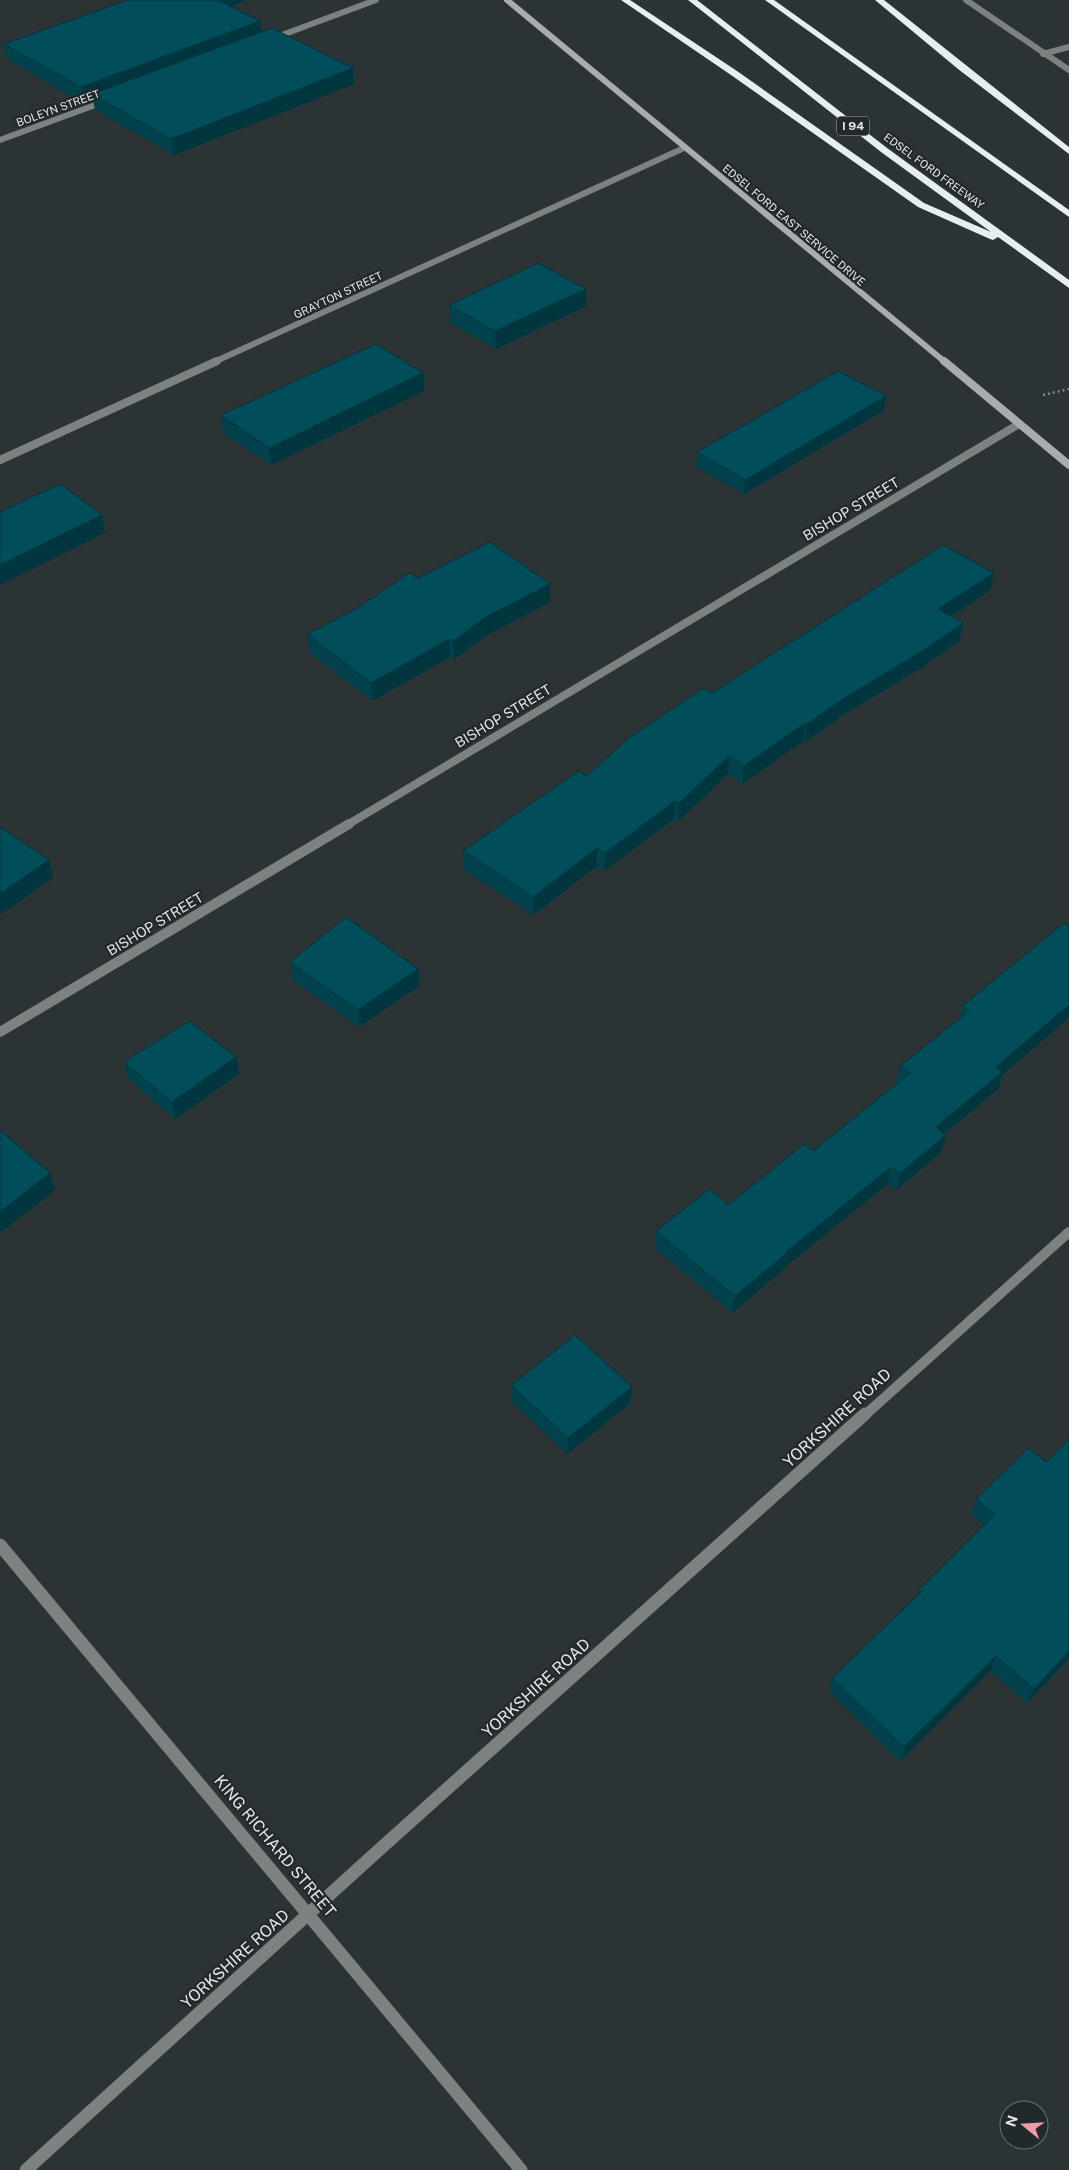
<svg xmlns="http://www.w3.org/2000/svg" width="1069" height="2170" font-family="'Public Sans',sans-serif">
  <rect width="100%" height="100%" fill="#2b3335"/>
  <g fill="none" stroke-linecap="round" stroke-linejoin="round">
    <!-- path -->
    <polyline stroke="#82888a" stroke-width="2.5" stroke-dasharray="2 3" stroke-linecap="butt" points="1043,395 1069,389"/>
    <!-- lane -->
    <polyline stroke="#7d8182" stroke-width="6" points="966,0 1069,70"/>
    <!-- street-far3 -->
    <g stroke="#7d8182" stroke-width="6">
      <polyline points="274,38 376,0"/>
      <polyline points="1043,54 1069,47"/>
      <polyline points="0,140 106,101"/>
      <polyline points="214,362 684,148"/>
    </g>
    <!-- street-far2 -->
    <g stroke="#7d8182" stroke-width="8">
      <polyline points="0,460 217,361"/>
      <polyline points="347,825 1019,424"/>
    </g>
    <!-- street-far1 -->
    <g stroke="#7d8182" stroke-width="10">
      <polyline points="0,1032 349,824"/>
      <polyline points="864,1416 1069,1232"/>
    </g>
    <!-- street -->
    <g stroke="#7d8182" stroke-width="13">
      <polyline points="0,1545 521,2170"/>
      <polyline points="26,2170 380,1849 865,1414"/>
    </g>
    <!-- secondary-far1 -->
    <polyline stroke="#a7adaf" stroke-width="6" points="507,0 945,362"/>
    <!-- secondary -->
    <polyline stroke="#a7adaf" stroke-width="8" points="944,361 1069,465"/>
    <!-- highway -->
    <g fill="#e5eff2" fill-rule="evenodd">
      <polygon points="621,0 630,0 737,71 924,203 991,232 881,152 688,0 697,0 887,148 1069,280 1069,288 998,237 993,240 990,239 918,207 731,75"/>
      <polygon points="765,0 774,0 1069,210 1069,217"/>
      <polygon points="875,0 884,0 1069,147 1069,154 958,69"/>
    </g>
  </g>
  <!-- wall -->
  <g fill="#02424d">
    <polygon points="230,6 260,21 261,32 354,84 174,155 95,110 93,100 84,104 7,59 4,44"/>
    <polygon points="449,305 586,306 496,349 449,322"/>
    <polygon points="424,391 271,465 223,433 221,415"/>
    <polygon points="886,396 884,410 744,494 696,467 697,452"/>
    <polygon points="418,578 550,602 487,635 454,659 450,657 372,701 309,652 307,634"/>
    <polygon points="990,590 951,617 963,623 959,641 921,668 843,715 805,742 803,741 742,784 728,774 678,821 674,819 604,871 597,866 533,915 463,869 463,851 586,776 712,693"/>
    <polygon points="1064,923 1002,1075 998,1089 944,1134 941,1152 896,1190 887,1184 785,1267 784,1269 732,1313 655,1248 656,1231 728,1205 813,1151 896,1083 900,1066 959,1019 962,1006"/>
    <polygon points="290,962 418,969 419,986 359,1027 292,980"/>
    <polygon points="124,1062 239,1074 175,1119 128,1079"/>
    <polygon points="511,1385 630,1403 567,1454 511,1401"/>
    <polygon points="1069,1439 1069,1658 1027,1703 990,1671 900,1761 829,1692 832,1678 917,1596 919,1590 984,1525 971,1514 976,1499 1046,1462"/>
  </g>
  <!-- shaded-wall -->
  <g fill="#01363f">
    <polygon points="213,0 246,0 214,13"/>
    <polygon points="260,21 262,37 92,94 93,100 84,104 81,87"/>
    <polygon points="353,68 354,84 174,155 171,139"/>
    <polygon points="586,289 586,306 496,349 495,331"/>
    <polygon points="423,373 424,391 271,465 269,448"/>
    <polygon points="886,396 884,410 744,494 745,480"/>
    <polygon points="102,515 105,533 0,585 0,565"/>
    <polygon points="994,573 990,590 935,627 938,609"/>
    <polygon points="550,584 550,602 487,635 454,659 453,641 486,617"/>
    <polygon points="963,623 959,641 921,668 843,715 805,742 807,724 846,697"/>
    <polygon points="449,639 450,657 372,701 371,683"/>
    <polygon points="805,723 803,741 742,784 744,766"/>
    <polygon points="729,756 728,774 678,821 679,803"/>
    <polygon points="675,801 674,819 604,871 605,853"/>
    <polygon points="597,848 597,866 533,915 533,897"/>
    <polygon points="49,860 53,878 1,914 0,910 0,894"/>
    <polygon points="418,969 419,986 359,1027 358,1010"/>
    <polygon points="1069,1005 1069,1018 1002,1075 998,1089 931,1144 936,1127 996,1067"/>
    <polygon points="236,1057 239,1074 175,1119 172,1102"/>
    <polygon points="946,1135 941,1152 896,1190 900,1173"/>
    <polygon points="891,1167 887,1184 785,1267 784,1269 732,1313 735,1296 786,1252"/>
    <polygon points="50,1173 55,1190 0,1233 0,1212"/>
    <polygon points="632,1387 630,1403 567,1454 568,1438"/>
    <polygon points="1069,1651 1069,1658 1027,1703 1034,1689"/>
    <polygon points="996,1656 990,1671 900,1761 904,1747"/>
  </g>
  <!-- building -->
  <g fill="#024d5a" stroke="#01363f">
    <polygon points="128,0 218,0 260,21 81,87 4,44"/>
    <polygon points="272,28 353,68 171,139 92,94"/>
    <polygon points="538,263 586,289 495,331 449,305"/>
    <polygon points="376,344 423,373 269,448 221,415"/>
    <polygon points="838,371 886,396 745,480 697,452"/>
    <polygon points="60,484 102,515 0,565 0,512"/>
    <polygon points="490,542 550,584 486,617 453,641 449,639 371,683 307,634 358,608 409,573 418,578"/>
    <polygon points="943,545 994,573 938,609 963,623 924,650 846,697 807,724 805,723 744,766 729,756 679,803 675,801 605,853 597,848 533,897 463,851 578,771 586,776 630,737 703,688 712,693"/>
    <polygon points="0,827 49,860 0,894"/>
    <polygon points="346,917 418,969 358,1010 290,962"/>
    <polygon points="1064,923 1068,926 1069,925 1069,1005 996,1067 1002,1072 936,1127 946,1135 900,1173 891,1167 786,1252 787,1253 735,1296 656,1231 709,1189 728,1205 804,1144 813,1151 910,1073 900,1066 969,1011 962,1006"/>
    <polygon points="189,1021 236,1057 172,1102 124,1062"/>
    <polygon points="0,1130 50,1173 0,1212"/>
    <polygon points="575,1335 632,1387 568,1438 511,1385"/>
    <polygon points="1069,1439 1069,1614 1068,1614 1069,1615 1069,1651 1034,1689 996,1656 904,1747 832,1678 921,1592 919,1590 995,1514 976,1499 1028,1448 1046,1462"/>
  </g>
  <g text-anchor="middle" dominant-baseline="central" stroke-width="4.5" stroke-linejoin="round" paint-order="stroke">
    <!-- far-street labels -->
    <g font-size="11" fill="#e1e6e7" stroke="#22292b">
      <text transform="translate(58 108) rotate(-20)">BOLEYN STREET</text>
      <text transform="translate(934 171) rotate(36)">EDSEL FORD FREEWAY</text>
      <text transform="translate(794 225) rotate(40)">EDSEL FORD EAST SERVICE DRIVE</text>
      <text transform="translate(338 295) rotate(-25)">GRAYTON STREET</text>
    </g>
    <!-- shield labels -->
    <rect fill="#22292b" stroke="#a8adaf" stroke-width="1" x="837" y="116.5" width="32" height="19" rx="4"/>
    <g font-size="12" font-weight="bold" fill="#e1e6e7">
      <text x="853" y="126">I 94</text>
    </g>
    <!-- street labels -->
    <g font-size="14" fill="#e1e6e7" stroke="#22292b">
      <text transform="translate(851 509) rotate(-31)">BISHOP STREET</text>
      <text transform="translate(503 716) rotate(-31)">BISHOP STREET</text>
      <text transform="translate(155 924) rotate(-31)">BISHOP STREET</text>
    </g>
    <!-- near-street labels -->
    <g font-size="16" fill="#e1e6e7" stroke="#22292b">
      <text transform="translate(837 1418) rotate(-42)">YORKSHIRE ROAD</text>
      <text transform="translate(536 1688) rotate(-42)">YORKSHIRE ROAD</text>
      <text transform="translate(275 1846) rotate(50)">KING RICHARD STREET</text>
      <text transform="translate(235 1959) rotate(-42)">YORKSHIRE ROAD</text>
    </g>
  </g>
  <!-- north arrow -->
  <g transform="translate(1024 2125) rotate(288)"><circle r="24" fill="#22292b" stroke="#6e7576"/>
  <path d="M0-4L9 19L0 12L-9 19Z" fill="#f49aa6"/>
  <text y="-8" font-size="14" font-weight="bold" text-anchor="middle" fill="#e1e6e7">N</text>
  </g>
</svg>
